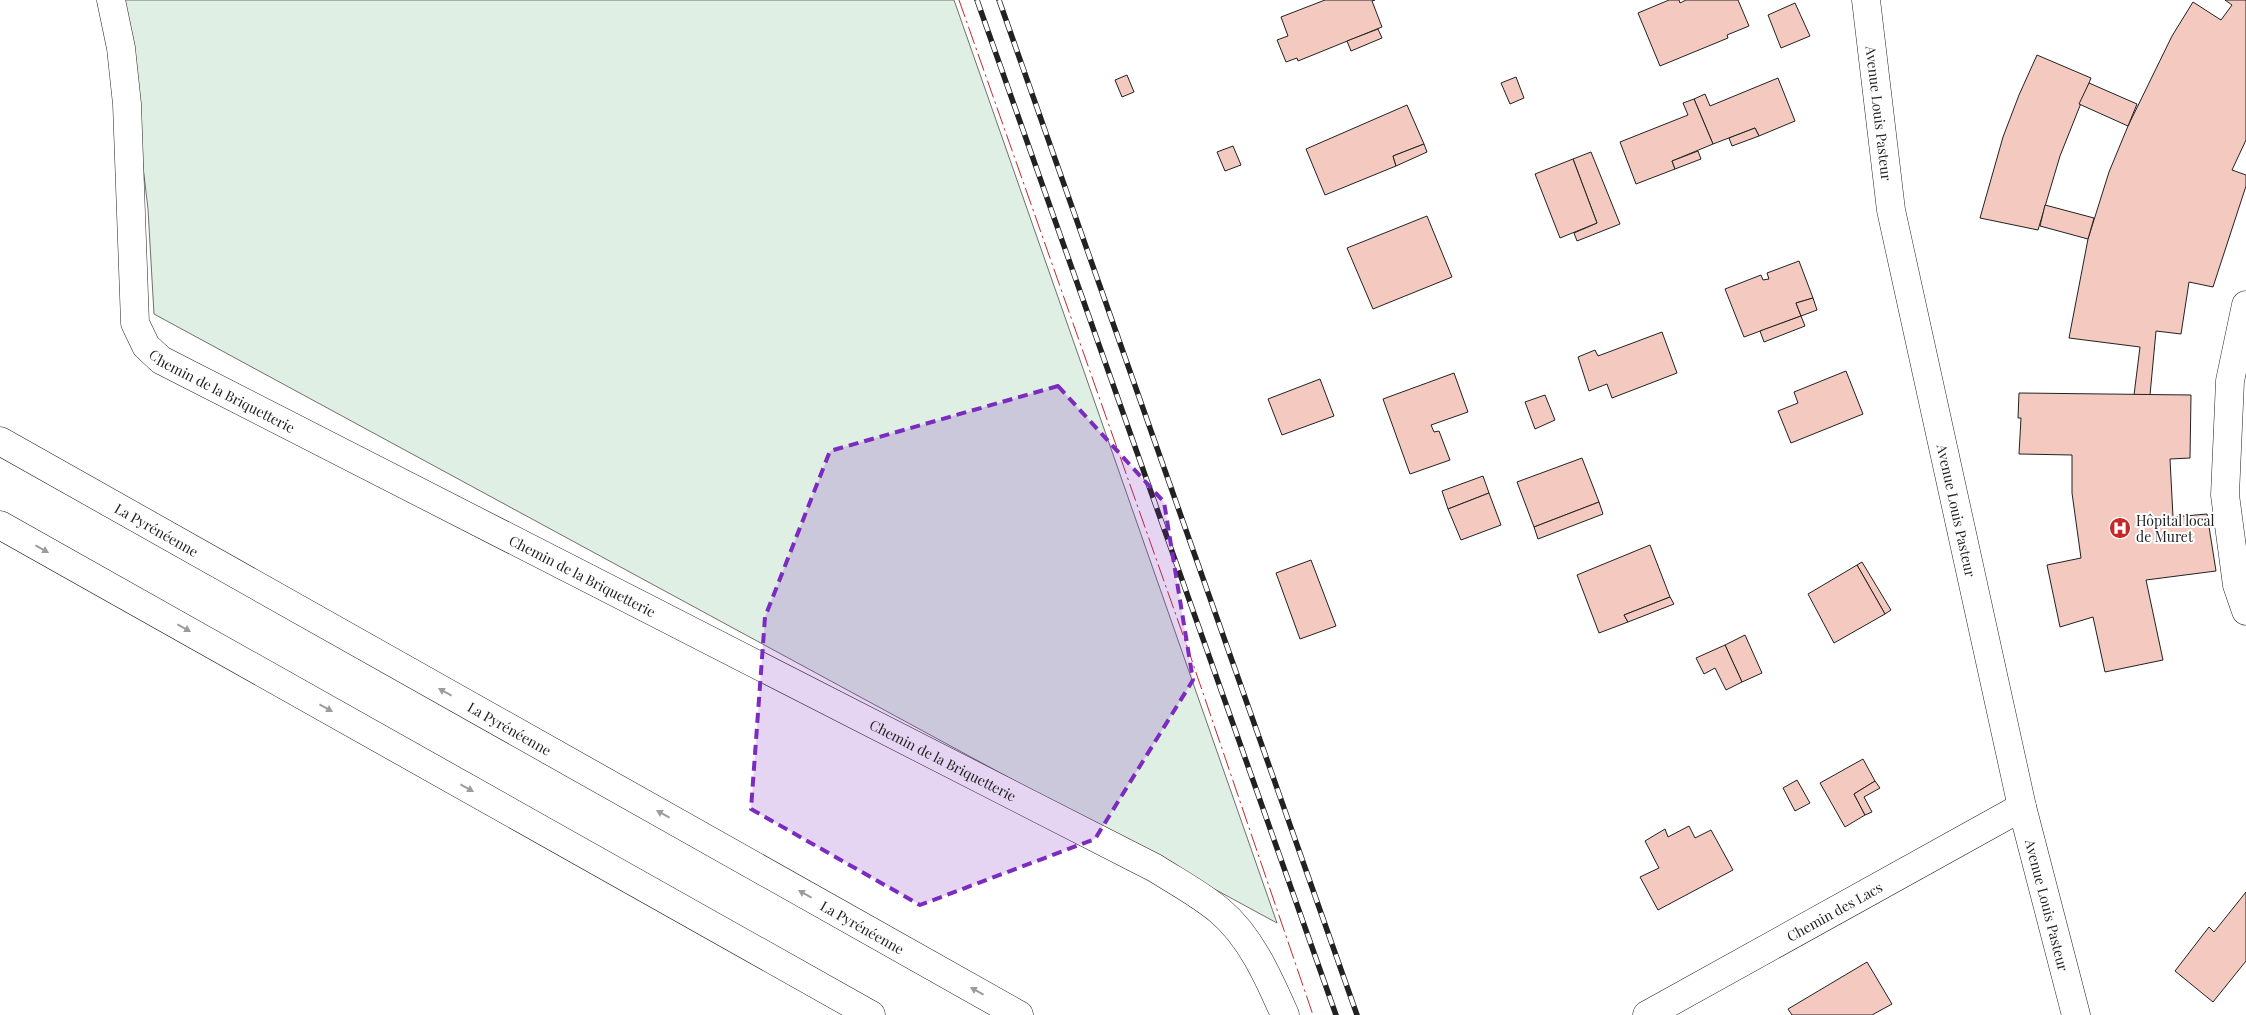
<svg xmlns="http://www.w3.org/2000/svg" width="2246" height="1015" font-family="'Playfair Display',serif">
  <rect width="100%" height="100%" fill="#fff"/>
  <!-- green -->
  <polygon fill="#e0efe3" stroke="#6f6f6f" points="117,0 954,0 1277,923 154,314 148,209 131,64"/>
  <!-- building -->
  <g fill="#f3c9c0" stroke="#222">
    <polygon points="1325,0 1375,0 1372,1 1382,27 1298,61 1297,58 1286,62 1277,40 1288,36 1281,17"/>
    <polygon points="1669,0 1679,0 1680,3 1686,0 1738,0 1749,26 1727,35 1728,38 1660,66 1638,13"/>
    <polygon points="2225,0 2246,0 2246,140 2232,170 2246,175 2246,186 2213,287 2189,282 2181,334 2156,331 2150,395 2134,395 2140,347 2069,338 2088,239 2109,172 2128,126 2172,36 2193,2 2221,20 2232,5"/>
    <polygon points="1795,3 1810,36 1781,48 1768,15"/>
    <polygon points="1378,29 1382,38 1351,51 1347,41"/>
    <polygon points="2037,55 2091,78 2060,156 2038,230 1980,218 2003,137 2019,95"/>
    <polygon points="1127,75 1134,92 1122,97 1115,80"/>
    <polygon points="1516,77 1524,98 1510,104 1501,83"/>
    <polygon points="1778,78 1795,121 1759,136 1755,128 1713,144 1694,99 1705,94 1710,106"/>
    <polygon points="2089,83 2137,104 2128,126 2079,104"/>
    <polygon points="1694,99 1713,144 1672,161 1675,169 1636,184 1620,142 1688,115 1683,103"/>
    <polygon points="1407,105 1424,144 1393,156 1396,166 1325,195 1306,149"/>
    <polygon points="1755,128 1759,136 1732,146 1729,138"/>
    <polygon points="1424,144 1427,152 1396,166 1393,156"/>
    <polygon points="1233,146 1241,165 1225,171 1217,152"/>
    <polygon points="1698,151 1701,159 1675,169 1672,161"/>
    <polygon points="1591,152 1620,224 1577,241 1574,233 1597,223 1573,159"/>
    <polygon points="1573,159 1597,223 1560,238 1535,174"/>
    <polygon points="2045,205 2094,218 2088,239 2040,226"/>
    <polygon points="1427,216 1452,277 1373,309 1347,248"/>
    <polygon points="1799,261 1813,298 1796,303 1801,316 1744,337 1725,289 1761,275 1763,280 1769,279 1767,273"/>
    <polygon points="1813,298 1817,310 1801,316 1796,303"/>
    <polygon points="1801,316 1805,326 1764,342 1760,331"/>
    <polygon points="1662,332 1677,373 1612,398 1607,384 1589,391 1578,357 1595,350 1598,356"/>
    <polygon points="1846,371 1863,414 1791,443 1778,411 1798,403 1794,392"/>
    <polygon points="1454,373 1468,412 1431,425 1434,432 1439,431 1450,460 1410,474 1383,399"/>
    <polygon points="1320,379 1334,416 1282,435 1268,399"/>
    <polygon points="2019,393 2191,395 2190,458 2170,459 2173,517 2207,514 2216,571 2146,580 2163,660 2105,672 2093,617 2060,627 2047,565 2081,558 2072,493 2072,455 2019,454 2021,418 2018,418"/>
    <polygon points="1545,395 1555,420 1535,429 1525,402"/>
    <polygon points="1582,458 1599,502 1534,527 1517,482"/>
    <polygon points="1483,476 1489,493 1448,509 1442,491"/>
    <polygon points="1489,493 1501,525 1461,540 1448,509"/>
    <polygon points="1599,502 1603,514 1538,539 1534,527"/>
    <polygon points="1650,545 1670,597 1624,615 1628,622 1599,633 1577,575"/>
    <polygon points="1311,560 1336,626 1300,639 1276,573"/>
    <polygon points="1862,562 1891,610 1885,614 1857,565"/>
    <polygon points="1857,565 1885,614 1834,643 1808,594"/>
    <polygon points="1670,597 1674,604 1628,622 1624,615"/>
    <polygon points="1745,635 1762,673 1742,682 1725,645"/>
    <polygon points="1725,645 1742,682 1726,690 1715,668 1704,674 1696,658"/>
    <polygon points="1863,759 1875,781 1854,794 1865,815 1845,827 1820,783"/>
    <polygon points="1797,780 1810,803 1795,811 1783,788"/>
    <polygon points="1875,781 1880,788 1864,797 1872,812 1865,815 1854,794"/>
    <polygon points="1689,826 1695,838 1711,830 1733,870 1658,910 1640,877 1659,868 1645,841 1665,829 1668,837"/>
    <polygon points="2246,892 2246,961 2213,1002 2175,971 2209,927 2214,932"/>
    <polygon points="1867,962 1892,1004 1872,1015 1792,1015 1788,1009"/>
  </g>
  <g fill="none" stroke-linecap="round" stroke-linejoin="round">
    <!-- minor casing -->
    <g stroke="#222" stroke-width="29">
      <g id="minor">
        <path id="s1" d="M111,0L121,48L127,104L135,323L146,346L161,360L1155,868C1177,882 1200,894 1220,911C1251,937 1269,979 1285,1015"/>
        <path id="s2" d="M1866,0L1891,210L2022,807L2076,1015"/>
        <polyline points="2246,305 2230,381 2225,495 2237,585 2246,611"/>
        <path id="s3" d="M1647,1015L2022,807"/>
      </g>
    </g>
    <!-- highway casing -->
    <g stroke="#222" stroke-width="29">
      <g id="highway">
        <path id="s4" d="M0,441L1019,1015"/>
        <polyline points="0,525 871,1015"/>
      </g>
    </g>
    <!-- minor -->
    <use href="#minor" stroke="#fff" stroke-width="28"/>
    <!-- highway -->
    <use href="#highway" stroke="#fff" stroke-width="28"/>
    <!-- rail casing -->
    <g stroke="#222" stroke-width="5.5">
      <g id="rail">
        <polyline points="977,0 1336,1015"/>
        <polyline points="999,0 1357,1015"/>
      </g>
    </g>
    <!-- rail -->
    <use href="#rail" stroke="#fff" stroke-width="4" stroke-dasharray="11" stroke-linecap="butt"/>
    <!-- power -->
    <polyline stroke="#c62828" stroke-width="1" stroke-dasharray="18 4 2.5 4" stroke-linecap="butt" points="959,0 1189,652 1313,1015"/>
  </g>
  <!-- one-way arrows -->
  <defs><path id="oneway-solid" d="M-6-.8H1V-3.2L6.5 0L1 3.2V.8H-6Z" transform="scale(1.25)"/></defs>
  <g fill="#9c9c9c">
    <use href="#oneway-solid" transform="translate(42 549) rotate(29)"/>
    <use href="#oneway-solid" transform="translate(184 628) rotate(29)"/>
    <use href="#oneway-solid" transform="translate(445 692) rotate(-151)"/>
    <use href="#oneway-solid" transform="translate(326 708) rotate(29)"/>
    <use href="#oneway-solid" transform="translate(467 788) rotate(29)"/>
    <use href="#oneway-solid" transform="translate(663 814) rotate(-151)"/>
    <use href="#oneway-solid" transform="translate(805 894) rotate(-151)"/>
    <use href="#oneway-solid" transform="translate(977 991) rotate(-151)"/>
  </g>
  <!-- marked area -->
  <path fill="#7b2cbf" fill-opacity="0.2" stroke="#7b2cbf" stroke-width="4" stroke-dasharray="10 6" stroke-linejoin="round" d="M1058,386L1164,502L1193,680L1095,839L920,905L751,809L765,617L830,451Z"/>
  <!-- icons -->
  <defs>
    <g id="hospital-disc" transform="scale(1.125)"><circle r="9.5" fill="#c62828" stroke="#fff"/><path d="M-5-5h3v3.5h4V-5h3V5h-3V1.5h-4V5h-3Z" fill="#fff"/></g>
  </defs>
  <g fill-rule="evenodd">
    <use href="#hospital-disc" x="2120" y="528"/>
  </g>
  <g text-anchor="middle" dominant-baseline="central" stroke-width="4" stroke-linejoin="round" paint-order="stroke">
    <!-- street labels -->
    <g font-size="14" fill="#222" stroke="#fff">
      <text stroke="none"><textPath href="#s2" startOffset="114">Avenue Louis Pasteur</textPath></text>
      <text stroke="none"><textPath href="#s1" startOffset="439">Chemin de la Briquetterie</textPath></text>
      <text stroke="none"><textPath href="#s2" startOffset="519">Avenue Louis Pasteur</textPath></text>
      <text stroke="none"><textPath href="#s4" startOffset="180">La Pyrénéenne</textPath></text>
      <text stroke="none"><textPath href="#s1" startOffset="844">Chemin de la Briquetterie</textPath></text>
      <text stroke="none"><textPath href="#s4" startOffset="585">La Pyrénéenne</textPath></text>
      <text stroke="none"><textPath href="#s1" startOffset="1249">Chemin de la Briquetterie</textPath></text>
      <text stroke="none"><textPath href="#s2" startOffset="924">Avenue Louis Pasteur</textPath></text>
      <text stroke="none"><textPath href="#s3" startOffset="214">Chemin des Lacs</textPath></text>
      <text stroke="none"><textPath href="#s4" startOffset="990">La Pyrénéenne</textPath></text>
    </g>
    <!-- poi labels -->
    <g font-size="14" fill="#222" stroke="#fff" text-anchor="start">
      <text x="2136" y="520">Hôpital local<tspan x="2136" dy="16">de Muret</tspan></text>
    </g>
  </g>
</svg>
